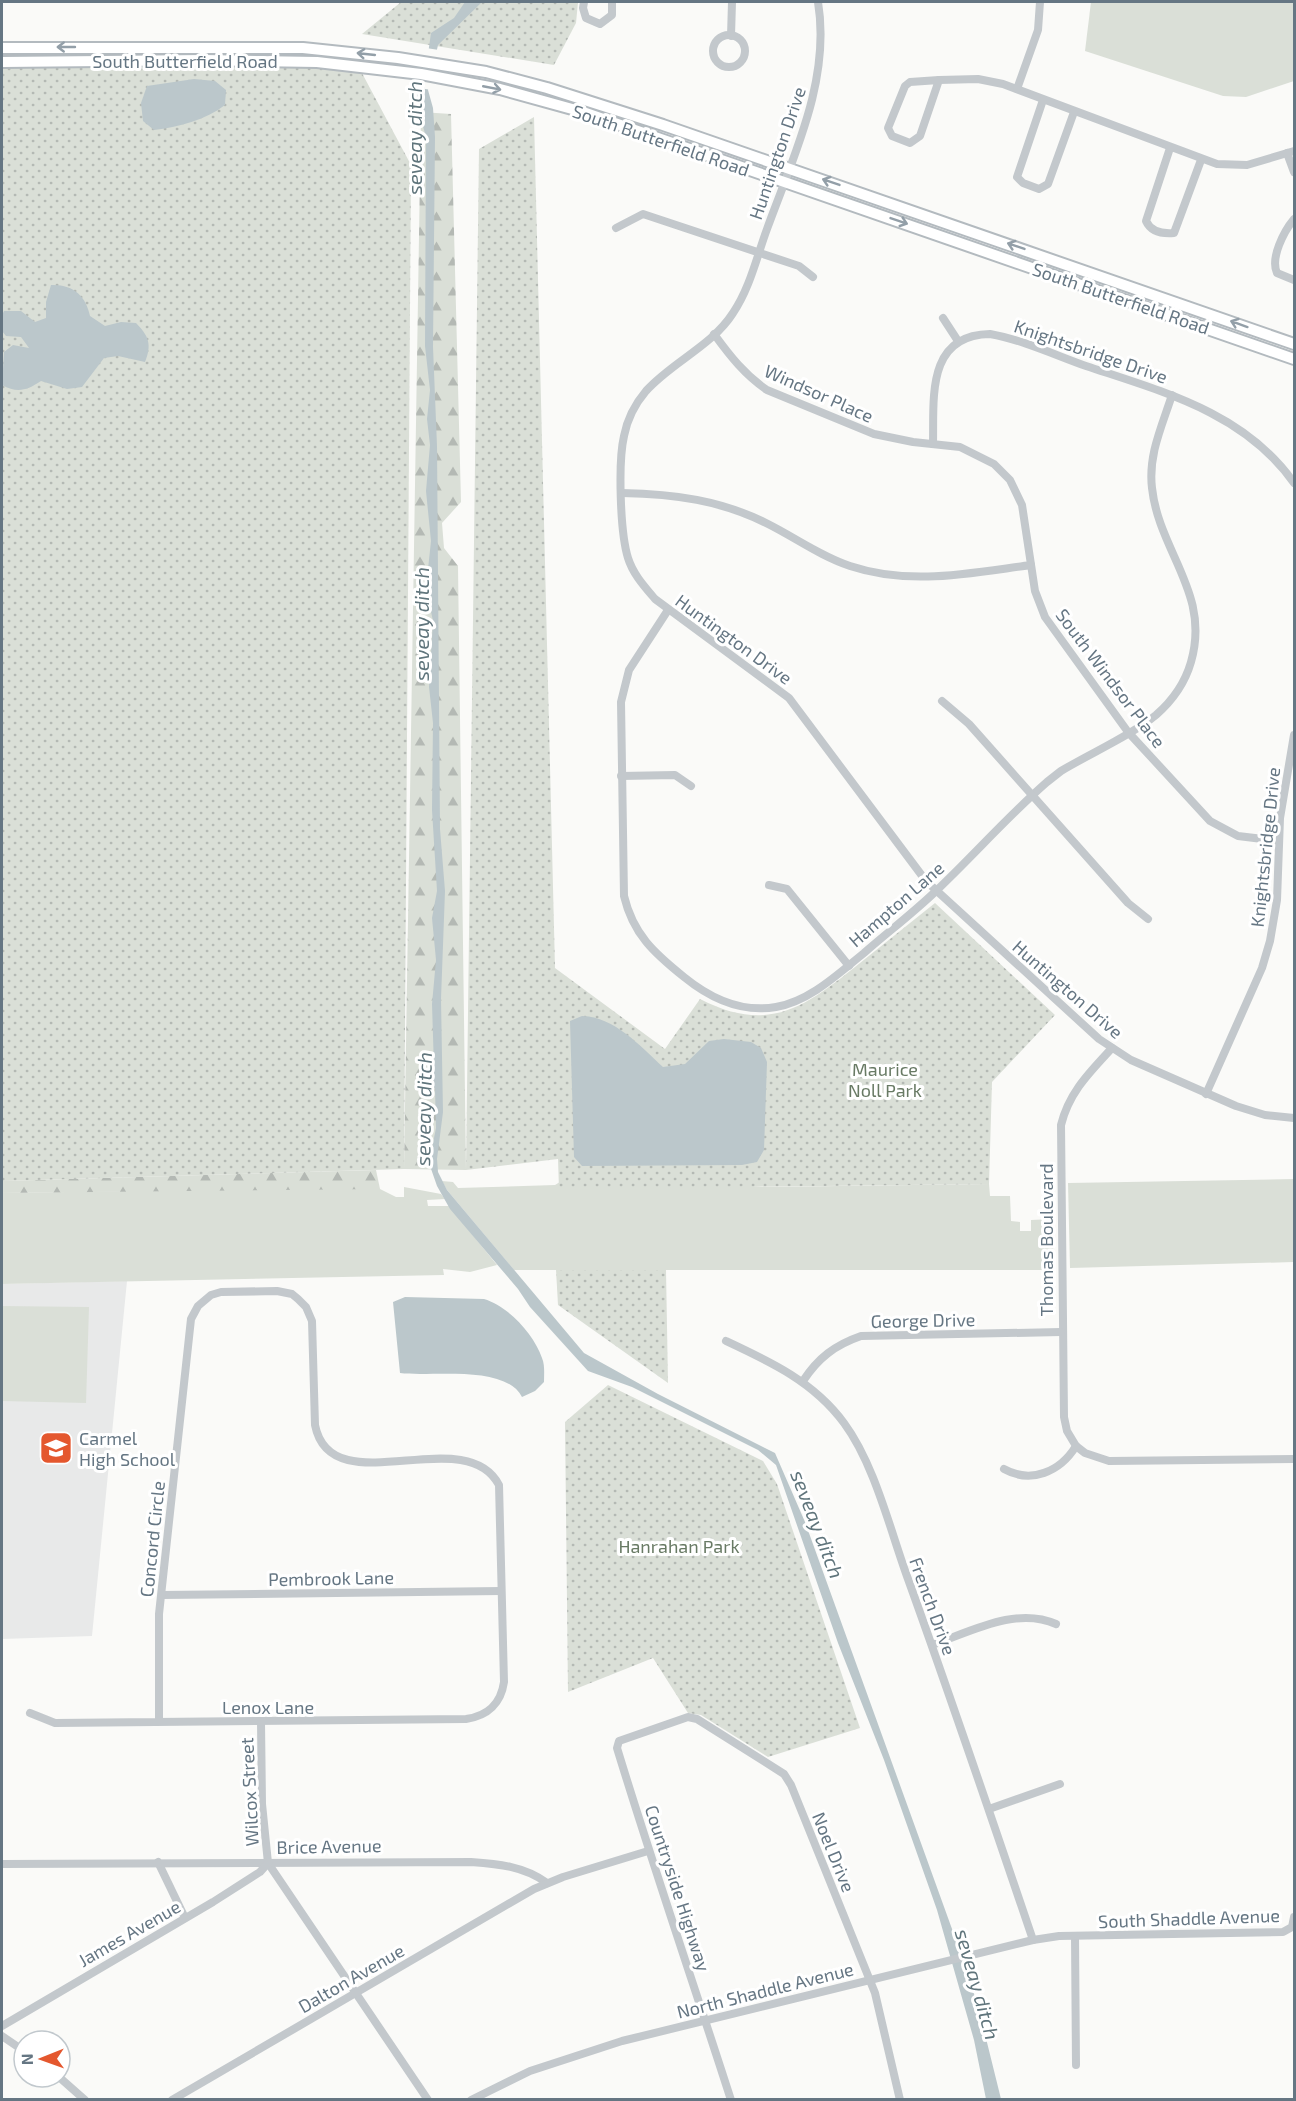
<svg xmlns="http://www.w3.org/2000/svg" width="1296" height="2101" font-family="'Exo 2',sans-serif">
  <defs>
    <pattern id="forest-firs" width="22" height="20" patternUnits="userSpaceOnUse" patternTransform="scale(1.5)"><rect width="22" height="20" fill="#dadfd7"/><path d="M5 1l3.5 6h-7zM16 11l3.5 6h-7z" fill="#b4b9b4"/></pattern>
    <pattern id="park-dots" width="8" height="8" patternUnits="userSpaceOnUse" patternTransform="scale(1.5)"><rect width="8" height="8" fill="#dadfd7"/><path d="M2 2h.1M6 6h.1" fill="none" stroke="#b4b9b4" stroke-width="1.8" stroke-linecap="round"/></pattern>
  </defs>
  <rect width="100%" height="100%" fill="#fafaf8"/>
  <!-- built -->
  <polygon fill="#e8e9e9" points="127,1281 92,1636 2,1639 2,1284"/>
  <!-- green -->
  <g fill="#dadfd7">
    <polygon points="1091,2 1294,2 1294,81 1246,97 1223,96 1085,51"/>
    <polygon points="576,1172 764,1187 989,1184 990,1196 1010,1196 1011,1221 1020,1222 1020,1231 1031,1231 1031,1220 1052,1219 1054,1270 514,1270 447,1190 442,1181 453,1182 458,1188 555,1185"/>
    <polygon points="1294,1179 1294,1262 1070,1268 1068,1183"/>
    <polygon points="376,1187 396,1197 404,1197 404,1187 441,1194 445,1199 427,1200 428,1206 449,1206 497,1265 470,1272 443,1269 444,1275 2,1284 2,1193"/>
    <polygon points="2,1306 89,1307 86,1403 2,1401"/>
  </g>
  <!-- forest -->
  <g fill="url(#forest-firs)">
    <polygon points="421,112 451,114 461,502 442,523 444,548 458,566 466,1170 404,1169"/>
    <polygon points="376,1170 380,1189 2,1193 2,1181"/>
  </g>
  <!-- park -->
  <g fill="url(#park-dots)">
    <polygon points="401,2 578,2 576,23 554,65 362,34"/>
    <polygon points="280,54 355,60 411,165 404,1169 2,1181 2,55"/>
    <path d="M534,117L555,968L665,1049L700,999C770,1035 806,1006 860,963C885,943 910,923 935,903L1055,1015L992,1082L989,1184L559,1189L558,1159L466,1170L479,149Z"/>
    <polygon points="556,1270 666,1270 668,1383 558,1305"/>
    <polygon points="608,1385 763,1461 777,1484 860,1728 768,1757 701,1715 688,1713 653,1658 568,1692 565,1422"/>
  </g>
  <!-- water -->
  <g fill="#bbc7cb">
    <polygon points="465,2 482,2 438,45 428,90 433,108 435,137 433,347 437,446 440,829 445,891 441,999 443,1112 437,1159 438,1172 447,1190 584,1353 658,1394 775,1453 805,1522 956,1940 978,2006 1001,2099 986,2099 974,2040 937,1910 884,1760 838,1643 776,1465 758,1450 632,1387 588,1371 530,1307 518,1289 450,1209 437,1186 429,1163 436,1128 435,1089 432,1082 434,1068 432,1004 436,960 432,918 437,891 432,810 433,723 429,687 433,621 426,588 431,541 426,491 430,445 427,419 430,390 425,346 426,137 416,102 418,92 423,89 431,33 454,18"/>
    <path d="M194,79L215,81L226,90L225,105C206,120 178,127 154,130L143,121L141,103L147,86Z"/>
    <path d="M51,285C73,284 86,296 90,316L105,326L121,322L136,323C149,336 152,345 145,362L118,356L104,358L82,387L67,389L41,381C26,391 17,393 2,385L4,352L13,345L29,348L21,337L6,336L2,331V315L4,311H21L35,322L46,318V302Z"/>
    <path d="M582,1016C615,1017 640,1046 663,1067L685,1064L709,1041L724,1039L751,1042L761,1048L767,1062L764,1150L757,1162L742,1165L582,1166L574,1157L570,1021Z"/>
    <path d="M405,1297L484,1299C508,1306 534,1334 542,1358C545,1365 544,1374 544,1382L535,1391L522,1397C505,1364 432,1377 400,1373L393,1302Z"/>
  </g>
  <!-- pier -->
  <polygon fill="#fafaf8" points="426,48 439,50 432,90 419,88"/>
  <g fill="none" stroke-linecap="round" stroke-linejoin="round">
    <!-- secondary casing -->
    <g stroke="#b3babf" stroke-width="14">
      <g id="secondary">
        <polyline points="2,48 303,48 398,58 486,72 547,88 663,125 1294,344"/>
        <polyline points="2,62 204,60 317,62 421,74 500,89 583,112 1294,359"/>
      </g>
    </g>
    <!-- minor -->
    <g stroke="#c3c8cc" stroke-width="8">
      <polyline points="584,2 583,8 586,18 600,24 612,15 612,2"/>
      <path d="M818,2C831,80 793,157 767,229C757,256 750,288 733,313C712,346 672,362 646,391C635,404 627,420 624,436C618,462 620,532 628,558C633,574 644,586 655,599L789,698L926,881L1099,1039L1131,1060L1236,1106L1265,1115L1294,1118"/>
      <circle cx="729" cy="51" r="16"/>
      <polyline points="731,36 732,2"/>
      <polyline points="939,80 978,79 1003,84 1217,164 1247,165 1294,151"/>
      <polygon points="939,80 920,136 910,143 892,136 888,128 905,86 910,82"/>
      <polyline points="1017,89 1038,30 1040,2"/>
      <polyline points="1043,100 1017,177 1023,183 1039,189 1048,184 1074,112"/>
      <path d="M1170,148L1146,221C1151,232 1162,234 1174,233L1201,160"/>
      <polyline points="1287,153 1294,172"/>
      <path d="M1294,219C1284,231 1270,258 1277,273L1294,280"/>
      <polyline points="616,228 643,214 799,266 813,277"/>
      <polyline points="943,318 958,341"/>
      <path d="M714,334C730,356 745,375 767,390L874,434L913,442L960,447L994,464L1010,480L1022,505L1035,591L1045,617L1128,732L1210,821L1238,836L1279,841"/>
      <path d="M933,444C934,398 926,335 990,334C1023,340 1055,355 1086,366C1164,392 1245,413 1294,483"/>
      <path d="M622,493C674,494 721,500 768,524C796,538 820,556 850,566C910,586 970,573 1031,565"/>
      <path d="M668,610L629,670L621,702L624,896C633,934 654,953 684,977C711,999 741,1013 776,1007C810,1001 838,974 864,953C888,932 913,913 936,891C974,855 1008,816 1047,782L1061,771C1089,754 1132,735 1156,715C1172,701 1185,683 1191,662C1211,593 1159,552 1152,488C1148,455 1162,426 1172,395"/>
      <polyline points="942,701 969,724 1128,903 1148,919"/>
      <polyline points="621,776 675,775 691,786"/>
      <polyline points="769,885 787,889 849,966"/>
      <path d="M1112,1048C1090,1072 1069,1092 1061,1125L1064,1417L1067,1431L1076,1446L1085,1453L1109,1461L1294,1459"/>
      <polyline points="1206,1094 1262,968 1270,941 1277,900 1280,818 1294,735"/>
      <path d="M726,1341C771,1362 814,1382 844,1423C875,1465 890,1530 908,1579C951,1698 992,1819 1033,1940"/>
      <path d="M803,1381C818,1358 835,1345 861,1336L1061,1332"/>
      <path d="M1004,1469C1031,1484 1060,1472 1076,1446"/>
      <polyline points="162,1595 501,1591"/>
      <path d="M932,1645C970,1632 1016,1606 1056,1624"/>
      <path d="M30,1713L55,1723L466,1719C488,1716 501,1703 504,1682L499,1485C465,1420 331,1506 315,1425L312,1321L306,1307L298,1299L292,1294L277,1291L221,1292L211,1295L198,1306L191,1319L159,1614V1722"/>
      <polyline points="261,1722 262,1804 268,1863 428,2100"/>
      <polyline points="989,1809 1060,1784"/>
      <polyline points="158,1862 185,1918"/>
      <path d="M2,1864L471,1862C498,1864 524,1866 547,1883"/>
      <polyline points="1075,1936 1076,2065"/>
      <polyline points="2,2026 213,1902 260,1872 268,1863"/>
      <polyline points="2,2036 24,2051"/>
      <polyline points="59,2077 85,2100"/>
      <polyline points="172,2100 534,1889 563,1877 648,1851"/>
      <polyline points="471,2100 530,2071 622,2041 1033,1940 1059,1936 1283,1932 1292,1927 1294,1917"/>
      <path d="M731,2100C693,1982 653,1866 617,1748L619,1741L688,1717L697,1719L784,1774L791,1785L875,1993L900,2100"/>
    </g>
    <!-- secondary -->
    <use href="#secondary" stroke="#fff" stroke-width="10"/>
  </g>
  <!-- one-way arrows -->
  <defs><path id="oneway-shaft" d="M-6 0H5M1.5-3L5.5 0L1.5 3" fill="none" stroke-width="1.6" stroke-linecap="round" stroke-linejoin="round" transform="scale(1.5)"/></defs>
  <g stroke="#939fa8">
    <use href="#oneway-shaft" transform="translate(66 47) rotate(180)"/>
    <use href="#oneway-shaft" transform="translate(366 54) rotate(-174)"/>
    <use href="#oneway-shaft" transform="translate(492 88) rotate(11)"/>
    <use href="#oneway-shaft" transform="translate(831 182) rotate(-161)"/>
    <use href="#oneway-shaft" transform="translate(899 221) rotate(19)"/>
    <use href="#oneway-shaft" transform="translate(1016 246) rotate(-161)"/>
    <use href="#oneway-shaft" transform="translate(1239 324) rotate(-160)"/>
  </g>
  <!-- icons -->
  <defs>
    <g id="school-square" transform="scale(1.725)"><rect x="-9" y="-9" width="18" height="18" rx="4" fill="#e4572e" stroke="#fff"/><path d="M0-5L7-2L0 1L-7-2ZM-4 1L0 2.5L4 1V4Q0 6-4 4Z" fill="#fff"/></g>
  </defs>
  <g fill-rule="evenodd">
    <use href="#school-square" x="56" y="1448"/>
  </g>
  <g text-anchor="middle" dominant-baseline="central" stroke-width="6" stroke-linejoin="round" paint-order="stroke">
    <!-- street labels -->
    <g font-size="18" fill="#657683" stroke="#fff">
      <text x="185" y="61">South Butterfield Road</text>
      <text transform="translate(661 140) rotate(19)">South Butterfield Road</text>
      <text transform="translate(777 153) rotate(-71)">Huntington Drive</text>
      <text transform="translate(1121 298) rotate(19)">South Butterfield Road</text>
      <text transform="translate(1091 351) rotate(19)">Knightsbridge Drive</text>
      <text transform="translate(819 393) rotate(24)">Windsor Place</text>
      <text transform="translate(734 639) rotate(36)">Huntington Drive</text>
      <text transform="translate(1111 678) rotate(53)">South Windsor Place</text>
      <text transform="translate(1265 847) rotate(-84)">Knightsbridge Drive</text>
      <text transform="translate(896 904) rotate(-41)">Hampton Lane</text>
      <text transform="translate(1068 989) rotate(41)">Huntington Drive</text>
      <text transform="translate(1046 1240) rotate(-90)">Thomas Boulevard</text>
      <text transform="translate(923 1320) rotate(-1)">George Drive</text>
      <text transform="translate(152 1539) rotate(-84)">Concord Circle</text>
      <text transform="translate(331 1578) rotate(-1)">Pembrook Lane</text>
      <text transform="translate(933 1606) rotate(70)">French Drive</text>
      <text x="268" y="1707">Lenox Lane</text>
      <text transform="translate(249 1792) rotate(-93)">Wilcox Street</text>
      <text transform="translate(329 1846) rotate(-1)">Brice Avenue</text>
      <text transform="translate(834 1852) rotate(68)">Noel Drive</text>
      <text transform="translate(678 1888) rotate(72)">Countryside Highway</text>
      <text transform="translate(1189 1918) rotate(-2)">South Shaddle Avenue</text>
      <text transform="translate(129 1933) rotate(-30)">James Avenue</text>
      <text transform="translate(351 1978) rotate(-30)">Dalton Avenue</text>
      <text transform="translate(765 1990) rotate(-14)">North Shaddle Avenue</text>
    </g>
    <!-- park labels -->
    <g font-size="18" fill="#687a64" stroke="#fff">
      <text x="885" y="1069">Maurice<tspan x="885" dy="21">Noll Park</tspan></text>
      <text x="679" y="1546">Hanrahan Park</text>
    </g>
    <!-- poi labels -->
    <g font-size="18" fill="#657683" stroke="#fff" text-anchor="start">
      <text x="79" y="1438">Carmel<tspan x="79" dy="21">High School</tspan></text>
    </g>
    <!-- water labels -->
    <g font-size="20" font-style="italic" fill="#60757c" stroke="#fff">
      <text transform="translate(414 138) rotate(-90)">seveay ditch</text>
      <text transform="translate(421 624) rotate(-90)">seveay ditch</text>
      <text transform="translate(423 1109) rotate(-89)">seveay ditch</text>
      <text transform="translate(818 1524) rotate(69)">seveay ditch</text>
      <text transform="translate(978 1984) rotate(74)">seveay ditch</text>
    </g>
  </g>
  <!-- border -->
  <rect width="1296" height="2101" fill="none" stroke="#657683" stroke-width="6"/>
  <!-- north arrow -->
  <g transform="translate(42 2059) rotate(269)"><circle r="28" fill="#ffffff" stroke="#c1c8cd" stroke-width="1.5"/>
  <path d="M0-4.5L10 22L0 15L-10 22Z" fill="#e4572e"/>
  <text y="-9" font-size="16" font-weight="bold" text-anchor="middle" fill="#657683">N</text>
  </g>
</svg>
